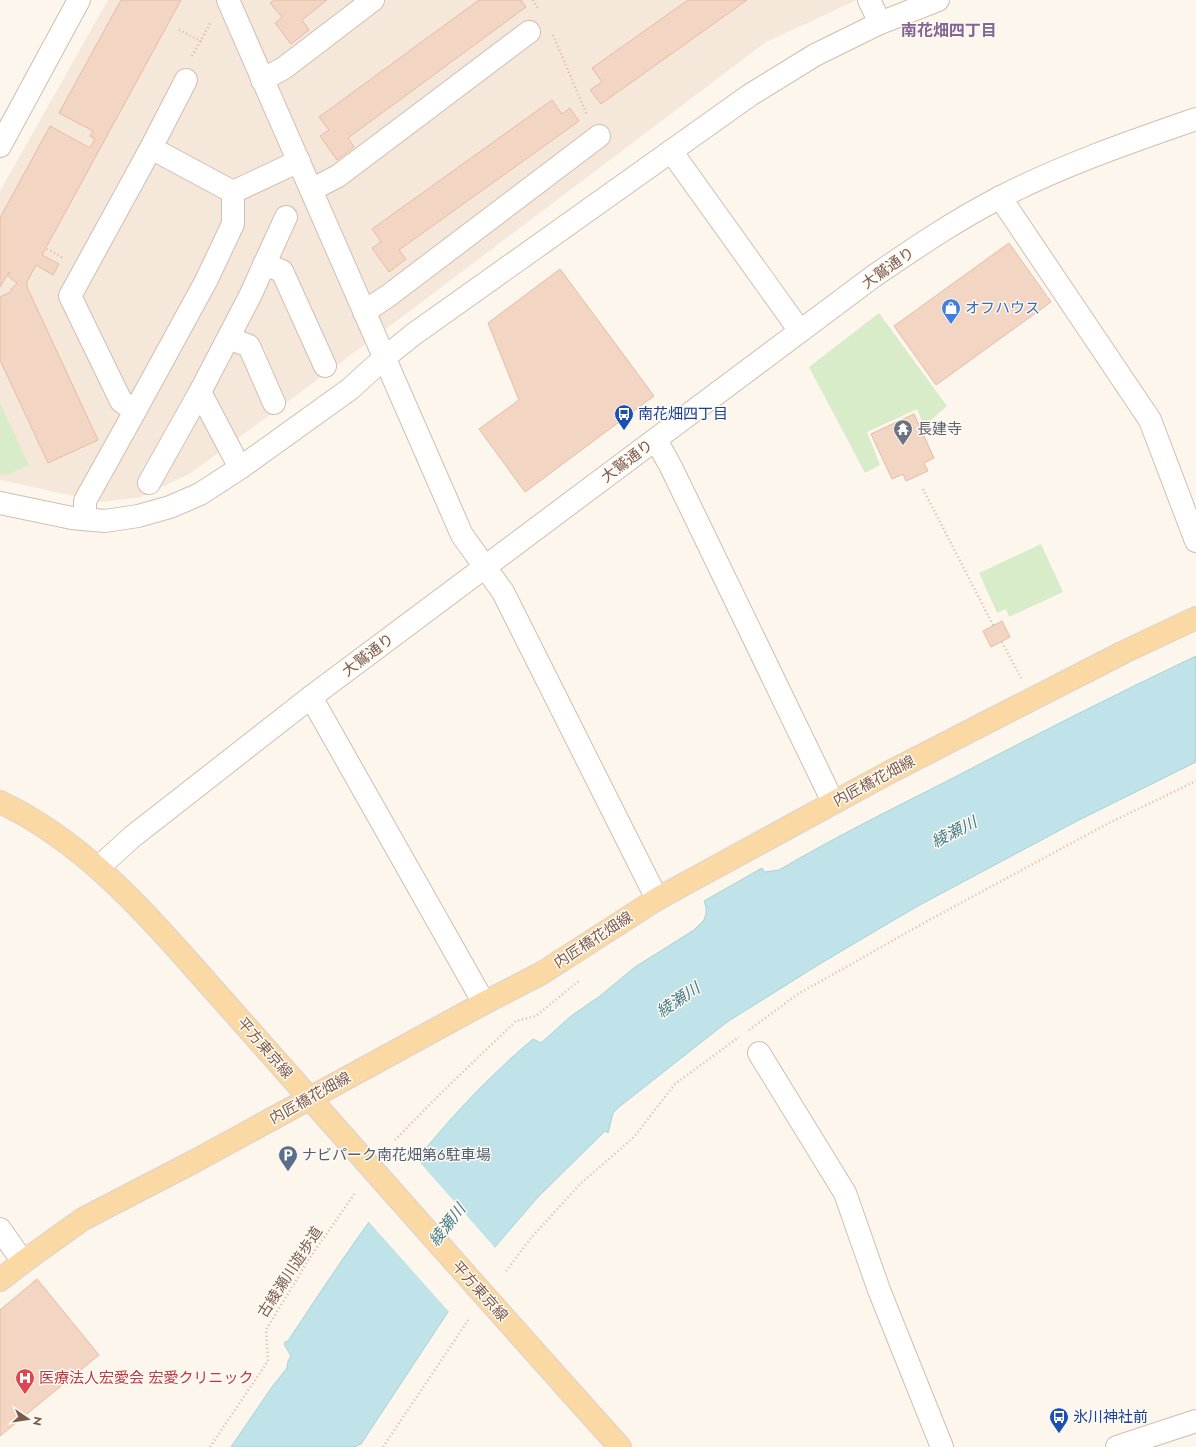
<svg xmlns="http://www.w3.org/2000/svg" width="1196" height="1447" font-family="Jost,'Noto Sans JP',sans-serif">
  <rect width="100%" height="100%" fill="#fdf6ec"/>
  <!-- residential -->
  <polygon fill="#f5e8da" points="108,0 857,0 766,42 398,320 191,473 141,497 102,502 0,480 0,191"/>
  <!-- green -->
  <g fill="#d8ecc9">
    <polygon points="879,313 947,406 924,426 917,409 867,432 880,465 865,473 809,367"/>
    <polygon points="0,403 29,465 7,475 0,474"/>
    <polygon points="1041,544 1063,592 1009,617 1006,609 997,613 979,573"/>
  </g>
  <!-- water -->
  <path fill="#bfe3e8" stroke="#a5d3da" d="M1196,656V762L1079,820L916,907L823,962L727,1022L619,1107L613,1113L608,1133L605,1131L538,1197L494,1248L446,1315L361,1444L354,1447H231L272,1387L287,1368L288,1361L291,1356L284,1344L285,1342L288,1341C359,1233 433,1123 533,1039L541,1043L571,1016L600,996L635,967L694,930L704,920L706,914V907L704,901L762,868L765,872L779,870C835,837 894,808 953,778C1033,736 1114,695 1196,656Z"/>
  <!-- pier -->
  <polygon fill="#fdf6ec" points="416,1158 496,1249 450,1313 368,1221"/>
  <!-- building -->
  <g fill="#f3d5c3" stroke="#e6bba3">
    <polygon points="121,0 181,0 42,255 59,264 53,275 36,265 27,282 27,287 98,440 48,463 0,360 0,297 11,292 11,289 14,287 17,283 9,277 9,272 0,287 0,218 50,126 90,148 95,139 90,136 93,131 59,113"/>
    <polygon points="274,0 327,0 302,20 309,30 291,44 275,23 282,17 270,3"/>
    <polygon points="479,0 521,0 526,7 348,138 354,147 337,160 320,136 329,130 319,117"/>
    <polygon points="688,0 747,0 601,104 590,90 602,82 592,68"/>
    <polygon points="552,100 562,114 570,108 579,121 399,250 406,259 389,272 372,248 381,242 372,229"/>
    <polygon points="1009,243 1051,302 936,385 894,326"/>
    <polygon points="560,269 654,396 525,492 479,429 519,400 488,323"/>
    <polygon points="914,414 934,458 924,463 928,471 906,481 903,474 892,479 871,434"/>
    <polygon points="1002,621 1010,637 991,647 983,631"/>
    <polygon points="37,1279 99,1355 0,1436 0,1310"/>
  </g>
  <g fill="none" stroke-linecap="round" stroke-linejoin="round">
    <!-- minor casing -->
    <g stroke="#d1beb0" stroke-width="24">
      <g id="minor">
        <polyline points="228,0 462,535 503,592 657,899"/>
        <polyline points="869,0 880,23"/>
        <polyline points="262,80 284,68 373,0"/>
        <polyline points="0,146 79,0"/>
        <polyline points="151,148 186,80"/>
        <polyline points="671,151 800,331"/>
        <polyline points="311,190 338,176 529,32"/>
        <polyline points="233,192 299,161"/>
        <polyline points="1000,197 1150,420 1196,541"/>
        <polyline points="264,264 282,271 325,366"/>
        <polyline points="364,312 388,296 599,136"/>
        <polyline points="229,338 249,346 274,403"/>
        <polyline points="200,392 250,296 286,217"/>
        <polyline points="135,411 206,281 233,224 233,192"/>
        <polyline points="656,440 671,467 833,802"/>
        <polyline points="149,483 200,392 240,468"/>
        <polyline points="0,503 72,518 105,521 138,516 170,507 200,494 240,468 350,389 384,358 414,334 750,95 815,55 880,23 938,0"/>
        <polyline points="85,519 85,501 135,411 121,401 70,296 151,148 233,192"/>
        <polyline points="311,697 484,1003"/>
        <path d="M98,868L132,837L311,697L874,276C915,248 956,220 1001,197C1063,165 1130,142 1196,119"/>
        <polyline points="759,1053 845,1193 879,1290 942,1447"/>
        <polyline points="0,1229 23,1262"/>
        <polyline points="1117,1447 1196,1421"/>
      </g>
    </g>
    <!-- major casing -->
    <g stroke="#dad1cd" stroke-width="24">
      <g id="major">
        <path d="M0,802C80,840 140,906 197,971C228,1006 259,1041 290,1076C400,1200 509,1324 620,1447"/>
        <polyline points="0,1280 23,1262 83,1219 195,1161 484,1003 542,973 657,899 888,773 1124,652 1196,618"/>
      </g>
    </g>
    <!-- path -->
    <g stroke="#d9b8a5" stroke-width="2.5" stroke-dasharray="1 3" stroke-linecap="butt">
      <polyline points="533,0 539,10"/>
      <polyline points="179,30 201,41"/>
      <polyline points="553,35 587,115"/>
      <polyline points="192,56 210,24 212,23"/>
      <polyline points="47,249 63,258"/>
      <polyline points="923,489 993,625"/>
      <polyline points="1002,642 1021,678"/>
      <polyline points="749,1030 798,994 931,919 1107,824 1196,781"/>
      <polyline points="395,1140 440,1094 516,1021 536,1016 580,980"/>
      <polyline points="506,1271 531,1238 580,1184 634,1137 675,1084 739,1037"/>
      <polyline points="210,1447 268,1361 266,1330 309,1259 355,1193"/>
      <polyline points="383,1447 469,1319"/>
    </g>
    <!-- minor -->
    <use href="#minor" stroke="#fff" stroke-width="22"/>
    <!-- major -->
    <use href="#major" stroke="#fbd9a5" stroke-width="22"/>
  </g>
  <!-- icons -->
  <defs>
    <g id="shop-pin" transform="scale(1)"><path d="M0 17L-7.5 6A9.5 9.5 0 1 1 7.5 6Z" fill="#3f7fe0" stroke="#fffaf3"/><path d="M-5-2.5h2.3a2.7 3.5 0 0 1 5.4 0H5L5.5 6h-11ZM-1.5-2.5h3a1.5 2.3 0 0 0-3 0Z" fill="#fff"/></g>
    <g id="bus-pin" transform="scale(1)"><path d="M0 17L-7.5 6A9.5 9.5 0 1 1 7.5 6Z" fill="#1a4fb4" stroke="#fffaf3"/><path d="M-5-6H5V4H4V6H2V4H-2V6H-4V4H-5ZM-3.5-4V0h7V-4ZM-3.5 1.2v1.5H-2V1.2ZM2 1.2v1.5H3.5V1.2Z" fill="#fff"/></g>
    <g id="temple-pin" transform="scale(1)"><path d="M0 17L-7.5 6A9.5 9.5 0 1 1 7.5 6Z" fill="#6b7280" stroke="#fffaf3"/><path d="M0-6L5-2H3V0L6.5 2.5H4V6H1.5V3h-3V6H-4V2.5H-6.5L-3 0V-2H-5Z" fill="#fff"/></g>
    <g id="parking-pin" transform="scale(1)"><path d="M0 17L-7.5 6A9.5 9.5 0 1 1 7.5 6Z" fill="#5c6f8a" stroke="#fffaf3"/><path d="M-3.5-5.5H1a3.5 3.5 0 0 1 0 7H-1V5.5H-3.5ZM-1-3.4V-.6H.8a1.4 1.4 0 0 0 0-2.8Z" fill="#fff"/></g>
    <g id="hospital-pin" transform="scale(1)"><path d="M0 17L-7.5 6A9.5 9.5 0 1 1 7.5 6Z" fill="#e0444e" stroke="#fffaf3"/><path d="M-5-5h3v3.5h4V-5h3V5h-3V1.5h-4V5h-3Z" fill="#fff"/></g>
  </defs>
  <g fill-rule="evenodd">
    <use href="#shop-pin" x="951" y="308"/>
    <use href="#bus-pin" x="624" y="414"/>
    <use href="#temple-pin" x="903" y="429"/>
    <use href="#parking-pin" x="288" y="1155"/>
    <use href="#hospital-pin" x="25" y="1378"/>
    <use href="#bus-pin" x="1059" y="1417"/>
  </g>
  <g text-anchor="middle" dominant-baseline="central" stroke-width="3" stroke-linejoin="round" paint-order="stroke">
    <!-- street labels -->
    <g font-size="15" fill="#7a5c4d" stroke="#fffaf3">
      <text transform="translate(888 268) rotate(-35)">大鷲通り</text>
      <text transform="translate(627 461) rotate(-37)">大鷲通り</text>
      <text transform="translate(368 655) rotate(-37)">大鷲通り</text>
      <text transform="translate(874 781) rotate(-28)">内匠橋花畑線</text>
      <text transform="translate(593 940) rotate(-33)">内匠橋花畑線</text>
      <text transform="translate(265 1048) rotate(49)">平方東京線</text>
      <text transform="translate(310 1098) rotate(-29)">内匠橋花畑線</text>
      <text transform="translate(290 1272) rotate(-57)">古綾瀬川遊歩道</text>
      <text transform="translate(480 1291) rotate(48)">平方東京線</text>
    </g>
    <!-- shop labels -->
    <g font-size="15" fill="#366cbe" stroke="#fffaf3" text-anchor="start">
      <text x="965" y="308">オフハウス</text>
    </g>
    <!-- transit labels -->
    <g font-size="15" fill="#164399" stroke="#fffaf3" text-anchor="start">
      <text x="638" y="414">南花畑四丁目</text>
      <text x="1073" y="1417">氷川神社前</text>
    </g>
    <!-- worship labels -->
    <g font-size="15" fill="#5b616d" stroke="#fffaf3" text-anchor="start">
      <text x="917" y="429">長建寺</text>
    </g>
    <!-- service labels -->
    <g font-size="15" fill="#4e5e75" stroke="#fffaf3" text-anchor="start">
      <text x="302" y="1155">ナビパーク南花畑第6駐車場</text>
    </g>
    <!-- health labels -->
    <g font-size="15" fill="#be3a42" stroke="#fffaf3" text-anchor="start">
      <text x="39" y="1378">医療法人宏愛会 宏愛クリニック</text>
    </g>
    <!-- neighbourhood labels -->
    <g font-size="16" font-weight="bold" fill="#846695" stroke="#fffaf3">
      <text x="949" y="30">南花畑四丁目</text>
    </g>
    <!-- water labels -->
    <g font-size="16" font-style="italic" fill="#437c86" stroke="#fffaf3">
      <text transform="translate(954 832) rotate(-27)">綾瀬川</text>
      <text transform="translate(678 1000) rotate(-34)">綾瀬川</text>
      <text transform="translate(447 1225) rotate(-52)">綾瀬川</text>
    </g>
  </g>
  <!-- north arrow -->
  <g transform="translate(28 1419) rotate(103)" stroke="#fffaf3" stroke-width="3" paint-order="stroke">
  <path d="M0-3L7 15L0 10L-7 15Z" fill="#7a5c4d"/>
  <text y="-6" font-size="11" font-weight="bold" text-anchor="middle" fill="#7a5c4d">N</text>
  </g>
</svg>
